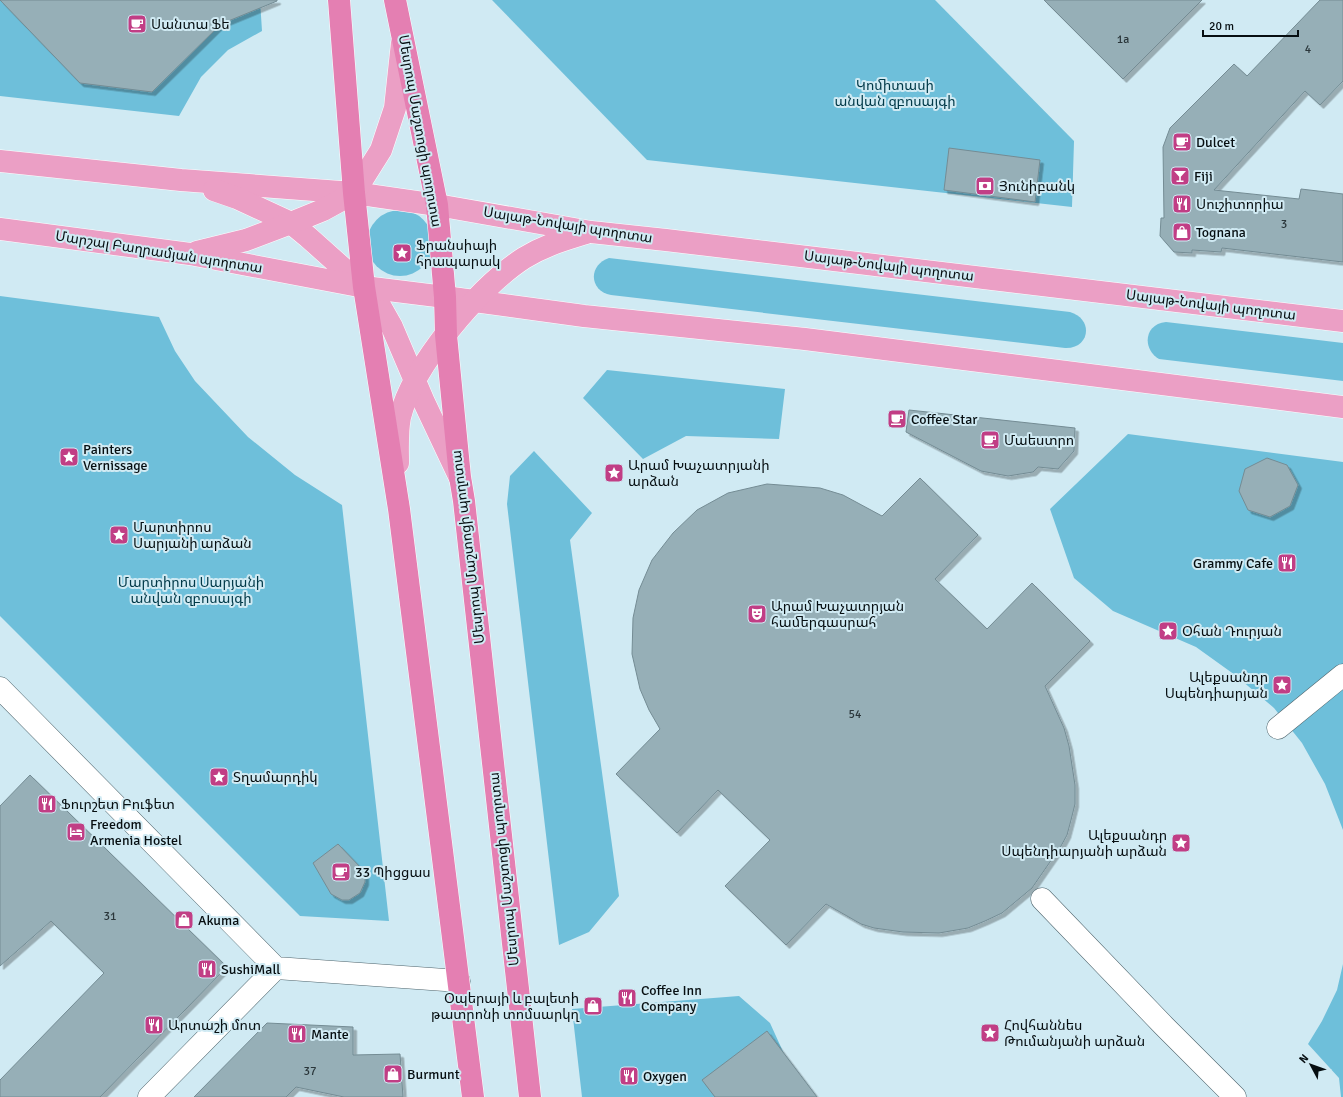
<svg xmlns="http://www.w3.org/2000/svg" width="1343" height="1097" font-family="Signika,'Noto Sans Armenian',sans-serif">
  <defs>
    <filter id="shadow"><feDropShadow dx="3.5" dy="3.5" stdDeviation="0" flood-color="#0004"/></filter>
  </defs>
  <rect width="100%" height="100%" fill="#d0eaf3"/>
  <!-- green -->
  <g fill="#6ebfda">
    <polygon points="0,0 260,0 262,31 228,50 201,77 179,116 0,96"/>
    <polygon points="492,0 935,0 1074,141 1072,207 647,160"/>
    <circle cx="400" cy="243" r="33"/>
    <path d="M609,258L1070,312C1094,319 1090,349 1065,348L611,295C589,291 588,265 609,258Z"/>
    <polygon points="0,296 159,317 175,351 195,381 248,437 295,475 342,505 389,921 300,916 0,616"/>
    <path d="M1166,322L1343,343V381L1159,359C1142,349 1144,324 1166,322Z"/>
    <polygon points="607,370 785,389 779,439 686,436 643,459 583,398"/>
    <polygon points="1128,434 1343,462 1343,830 1325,784 1302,743 1274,708 1235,675 1196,647 1113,611 1074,578 1050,509"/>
    <polygon points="534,451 592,513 570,540 619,896 589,932 559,945 507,504 510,476"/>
    <polygon points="1343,964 1343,1097 1341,1097 1339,1078 1308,1044 1322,1021 1337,990"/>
    <polygon points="739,996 770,1023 785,1056 808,1097 582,1097 572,1009"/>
  </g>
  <!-- building -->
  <g fill="#96afb7" stroke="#748c94" filter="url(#shadow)">
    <polygon points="0,0 277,0 277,1 221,24 152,92 80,83"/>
    <polygon points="1044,0 1202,0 1123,79"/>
    <polygon points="1320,0 1343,0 1343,81 1320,105 1305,91 1214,190 1299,199 1301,189 1343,194 1343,262 1222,248 1221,252 1192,250 1192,253 1174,252 1160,236 1161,218 1164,218 1163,147 1170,128 1234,64 1247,76"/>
    <polygon points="949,148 1040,160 1035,202 944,190"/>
    <polygon points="909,410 1075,428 1074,451 1058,469 1038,467 1033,472 1008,476 981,471 906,432"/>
    <polygon points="1267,458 1287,465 1298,485 1290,506 1270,517 1248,510 1239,491 1245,469"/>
    <polygon points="920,478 978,535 935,579 987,629 1032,583 1090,641 1045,686 1064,728 1069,746 1075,785 1075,804 1071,820 1067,835 1061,846 1032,888 1002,913 985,921 968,928 939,933 903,932 874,928 861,924 826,904 786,945 725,886 770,840 718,790 677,833 616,774 660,729 649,710 640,689 632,654 633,618 639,590 652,560 673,533 697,510 728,493 767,484 820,488 843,495 882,516"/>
    <polygon points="30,775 227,967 100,1097 0,1097 0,1080 104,973 51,921 0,966 0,806"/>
    <polygon points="338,844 362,869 365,875 365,882 360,893 349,900 342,900 331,894 313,863"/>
    <polygon points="267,1023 353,1027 353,1055 400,1054 403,1097 344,1097 296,1087 286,1097 194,1097"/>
    <polygon points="767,1031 817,1097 715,1097 702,1080"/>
  </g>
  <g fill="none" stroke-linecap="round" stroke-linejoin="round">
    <!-- pedestrian casing -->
    <g stroke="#4f656d" stroke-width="23">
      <g id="pedestrian">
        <polyline points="1278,728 1343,675"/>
        <polyline points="1042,899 1164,1026 1235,1097"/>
      </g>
    </g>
    <!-- minor casing -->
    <g stroke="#4f656d" stroke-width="23">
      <g id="minor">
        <polyline points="0,688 276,968 459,981"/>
        <polyline points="149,1097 276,968"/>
      </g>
    </g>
    <!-- primary casing -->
    <g stroke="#fff" stroke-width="23">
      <g id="primary">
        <polyline points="0,161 181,180 354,193 437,205 591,232 666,240 1343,321"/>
        <polyline points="214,190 237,198 291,223 308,237 364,287 379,304 392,327 424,402 459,476"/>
        <polyline points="0,229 190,254 364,287 445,297 584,316 805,339 1343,407"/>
        <polyline points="197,252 246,240 291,223 323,210 354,193 381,150 395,108 402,43"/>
        <path d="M398,463C398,447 397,432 400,417C413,365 479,287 524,258C545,245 564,240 586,233"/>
      </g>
    </g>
    <!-- trunk casing -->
    <g stroke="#fff" stroke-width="23">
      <g id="trunk">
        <polyline points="339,0 354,193 364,287 399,509 473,1097"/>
        <polyline points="395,0 437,205 445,297 446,335 460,477 464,501 530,1097"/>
      </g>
    </g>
    <!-- pedestrian -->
    <use href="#pedestrian" stroke="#fff" stroke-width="22"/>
    <!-- minor -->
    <use href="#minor" stroke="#fff" stroke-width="22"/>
    <!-- primary -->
    <use href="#primary" stroke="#eb9fc5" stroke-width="22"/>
    <!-- trunk -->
    <use href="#trunk" stroke="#e47fb2" stroke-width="22"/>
  </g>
  <!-- icons -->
  <defs>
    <g id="cafe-square" transform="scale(1)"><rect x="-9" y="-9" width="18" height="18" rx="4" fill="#c13e85" stroke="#d0eaf3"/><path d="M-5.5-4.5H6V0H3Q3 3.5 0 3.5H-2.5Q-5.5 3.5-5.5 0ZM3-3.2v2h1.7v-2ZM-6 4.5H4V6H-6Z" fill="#fff"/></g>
    <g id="bar-square" transform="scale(1)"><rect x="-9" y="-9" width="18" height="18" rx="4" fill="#c13e85" stroke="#d0eaf3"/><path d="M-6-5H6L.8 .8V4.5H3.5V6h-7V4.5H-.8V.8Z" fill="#fff"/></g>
    <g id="bank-square" transform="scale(1)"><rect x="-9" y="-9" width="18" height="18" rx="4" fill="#c13e85" stroke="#d0eaf3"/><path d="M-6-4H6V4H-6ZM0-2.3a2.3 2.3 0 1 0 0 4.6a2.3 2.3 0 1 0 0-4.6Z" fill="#fff"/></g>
    <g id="restaurant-square" transform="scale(1)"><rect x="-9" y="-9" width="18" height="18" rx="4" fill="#c13e85" stroke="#d0eaf3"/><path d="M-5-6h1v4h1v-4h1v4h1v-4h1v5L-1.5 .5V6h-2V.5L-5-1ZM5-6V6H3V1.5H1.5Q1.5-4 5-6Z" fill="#fff"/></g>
    <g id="shop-square" transform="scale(1)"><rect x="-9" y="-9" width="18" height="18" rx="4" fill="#c13e85" stroke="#d0eaf3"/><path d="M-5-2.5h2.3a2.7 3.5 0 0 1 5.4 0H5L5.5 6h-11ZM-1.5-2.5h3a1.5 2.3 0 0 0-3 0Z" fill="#fff"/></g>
    <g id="sight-square" transform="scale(1)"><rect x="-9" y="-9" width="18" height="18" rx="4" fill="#c13e85" stroke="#d0eaf3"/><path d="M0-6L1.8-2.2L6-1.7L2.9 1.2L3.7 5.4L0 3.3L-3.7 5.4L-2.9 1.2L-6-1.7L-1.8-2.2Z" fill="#fff"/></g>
    <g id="theatre-square" transform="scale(1)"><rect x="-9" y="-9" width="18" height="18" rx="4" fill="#c13e85" stroke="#d0eaf3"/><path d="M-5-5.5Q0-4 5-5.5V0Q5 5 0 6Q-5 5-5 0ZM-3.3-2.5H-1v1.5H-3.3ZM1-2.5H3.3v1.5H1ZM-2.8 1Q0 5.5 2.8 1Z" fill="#fff"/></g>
    <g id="hotel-square" transform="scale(1)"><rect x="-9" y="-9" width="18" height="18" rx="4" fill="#c13e85" stroke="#d0eaf3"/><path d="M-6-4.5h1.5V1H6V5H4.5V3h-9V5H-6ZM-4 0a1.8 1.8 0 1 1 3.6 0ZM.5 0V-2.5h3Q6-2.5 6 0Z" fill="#fff"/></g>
  </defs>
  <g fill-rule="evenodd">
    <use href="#cafe-square" x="137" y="24"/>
    <use href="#cafe-square" x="1182" y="142"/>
    <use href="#bar-square" x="1180" y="176"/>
    <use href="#bank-square" x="985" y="186"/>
    <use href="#restaurant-square" x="1182" y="204"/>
    <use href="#shop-square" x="1182" y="232"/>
    <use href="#sight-square" x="402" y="253"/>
    <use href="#cafe-square" x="897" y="419"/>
    <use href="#cafe-square" x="990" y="440"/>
    <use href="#sight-square" x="69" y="457"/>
    <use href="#sight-square" x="614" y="473"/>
    <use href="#sight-square" x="119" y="535"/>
    <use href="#restaurant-square" x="1287" y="563"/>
    <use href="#theatre-square" x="757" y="614"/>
    <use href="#sight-square" x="1168" y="631"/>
    <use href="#sight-square" x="1282" y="685"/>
    <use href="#sight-square" x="219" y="777"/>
    <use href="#restaurant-square" x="47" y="804"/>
    <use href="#hotel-square" x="76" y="832"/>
    <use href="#sight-square" x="1181" y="843"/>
    <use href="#cafe-square" x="341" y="872"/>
    <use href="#shop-square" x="184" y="920"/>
    <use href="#restaurant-square" x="207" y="969"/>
    <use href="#restaurant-square" x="627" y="998"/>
    <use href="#shop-square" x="593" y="1006"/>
    <use href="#restaurant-square" x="154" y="1025"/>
    <use href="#sight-square" x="990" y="1033"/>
    <use href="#restaurant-square" x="297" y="1034"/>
    <use href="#shop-square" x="393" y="1074"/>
    <use href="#restaurant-square" x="629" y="1076"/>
  </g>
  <g text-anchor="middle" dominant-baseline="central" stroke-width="4" stroke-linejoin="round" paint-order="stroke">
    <!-- number labels -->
    <g font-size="12" fill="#2a363a">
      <text x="1123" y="39">1a</text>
      <text x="1308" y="49">4</text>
      <text x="1284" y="224">3</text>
      <text x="855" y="714">54</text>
      <text x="110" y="916">31</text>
      <text x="310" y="1071">37</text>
    </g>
    <!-- poi labels -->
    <g font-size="14" fill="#060e11" stroke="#d0eaf3" text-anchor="start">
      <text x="151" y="24">Սանտա Ֆե</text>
      <text x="1196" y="142">Dulcet</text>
      <text x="1194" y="176">Fiji</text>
      <text x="999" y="186">Յունիբանկ</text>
      <text x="1196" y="204">Սուշիտորիա</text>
      <text x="1196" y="232">Tognana</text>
      <text x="416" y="245">Ֆրանսիայի<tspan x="416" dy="16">հրապարակ</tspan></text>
      <text x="911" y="419">Coffee Star</text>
      <text x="1004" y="440">Մաեստրո</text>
      <text x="83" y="449">Painters<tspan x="83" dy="16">Vernissage</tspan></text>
      <text x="628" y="465">Արամ Խաչատրյանի<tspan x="628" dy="16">արձան</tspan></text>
      <text x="133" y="527">Մարտիրոս<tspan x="133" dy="16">Սարյանի արձան</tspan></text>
      <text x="1273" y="563" text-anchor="end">Grammy Cafe</text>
      <text x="771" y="606">Արամ Խաչատրյան<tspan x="771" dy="16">համերգասրահ</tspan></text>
      <text x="1182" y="631">Օհան Դուրյան</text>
      <text x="1268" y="677" text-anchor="end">Ալեքսանդր<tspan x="1268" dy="16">Սպենդիարյան</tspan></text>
      <text x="233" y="777">Տղամարդիկ</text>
      <text x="61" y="804">Ֆուրշետ Բուֆետ</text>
      <text x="90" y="824">Freedom<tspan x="90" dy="16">Armenia Hostel</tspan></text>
      <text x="1167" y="835" text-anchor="end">Ալեքսանդր<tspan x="1167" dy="16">Սպենդիարյանի արձան</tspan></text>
      <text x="355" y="872">33 Պիցցաս</text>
      <text x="198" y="920">Akuma</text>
      <text x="221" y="969">SushiMall</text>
      <text x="641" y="990">Coffee Inn<tspan x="641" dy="16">Company</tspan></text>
      <text x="579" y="998" text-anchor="end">Օպերայի և բալետի<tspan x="579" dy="16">թատրոնի տոմսարկղ</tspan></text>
      <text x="168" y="1025">Արտաշի մոտ</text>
      <text x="1004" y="1025">Հովհաննես<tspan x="1004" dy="16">Թումանյանի արձան</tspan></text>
      <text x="311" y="1034">Mante</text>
      <text x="407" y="1074">Burmunt</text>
      <text x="643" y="1076">Oxygen</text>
    </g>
    <!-- park labels -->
    <g font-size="14" fill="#003948" stroke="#d0eaf3">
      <text x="895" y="85">Կոմիտասի<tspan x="895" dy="16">անվան զբոսայգի</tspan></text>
      <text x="191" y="582">Մարտիրոս Սարյանի<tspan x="191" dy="16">անվան զբոսայգի</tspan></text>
    </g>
    <!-- street labels -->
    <g font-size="14" fill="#060e11" stroke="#d0eaf3">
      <text transform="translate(420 131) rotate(80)">Մեսրոպ Մաշտոցի պողոտա</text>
      <text transform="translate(568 225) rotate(9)">Սայաթ-Նովայի պողոտա</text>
      <text transform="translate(159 252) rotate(9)">Մարշալ Բաղրամյան պողոտա</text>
      <text transform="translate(889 266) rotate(7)">Սայաթ-Նովայի պողոտա</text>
      <text transform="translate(1211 305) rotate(7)">Սայաթ-Նովայի պողոտա</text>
      <text transform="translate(468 547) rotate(-97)">Մեսրոպ Մաշտոցի պողոտա</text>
      <text transform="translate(504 869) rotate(-96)">Մեսրոպ Մաշտոցի պողոտա</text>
    </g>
  </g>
  <!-- north arrow -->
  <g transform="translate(1311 1065) rotate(311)" stroke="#d0eaf3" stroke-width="3" paint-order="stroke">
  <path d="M0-3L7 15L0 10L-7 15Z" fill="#060e11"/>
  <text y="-6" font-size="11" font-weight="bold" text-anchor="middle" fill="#060e11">N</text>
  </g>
  <!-- scale -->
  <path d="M1203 30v6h95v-6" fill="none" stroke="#060e11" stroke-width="2"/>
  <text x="1209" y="30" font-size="12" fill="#060e11" stroke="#d0eaf3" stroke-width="3" paint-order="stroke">20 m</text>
</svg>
